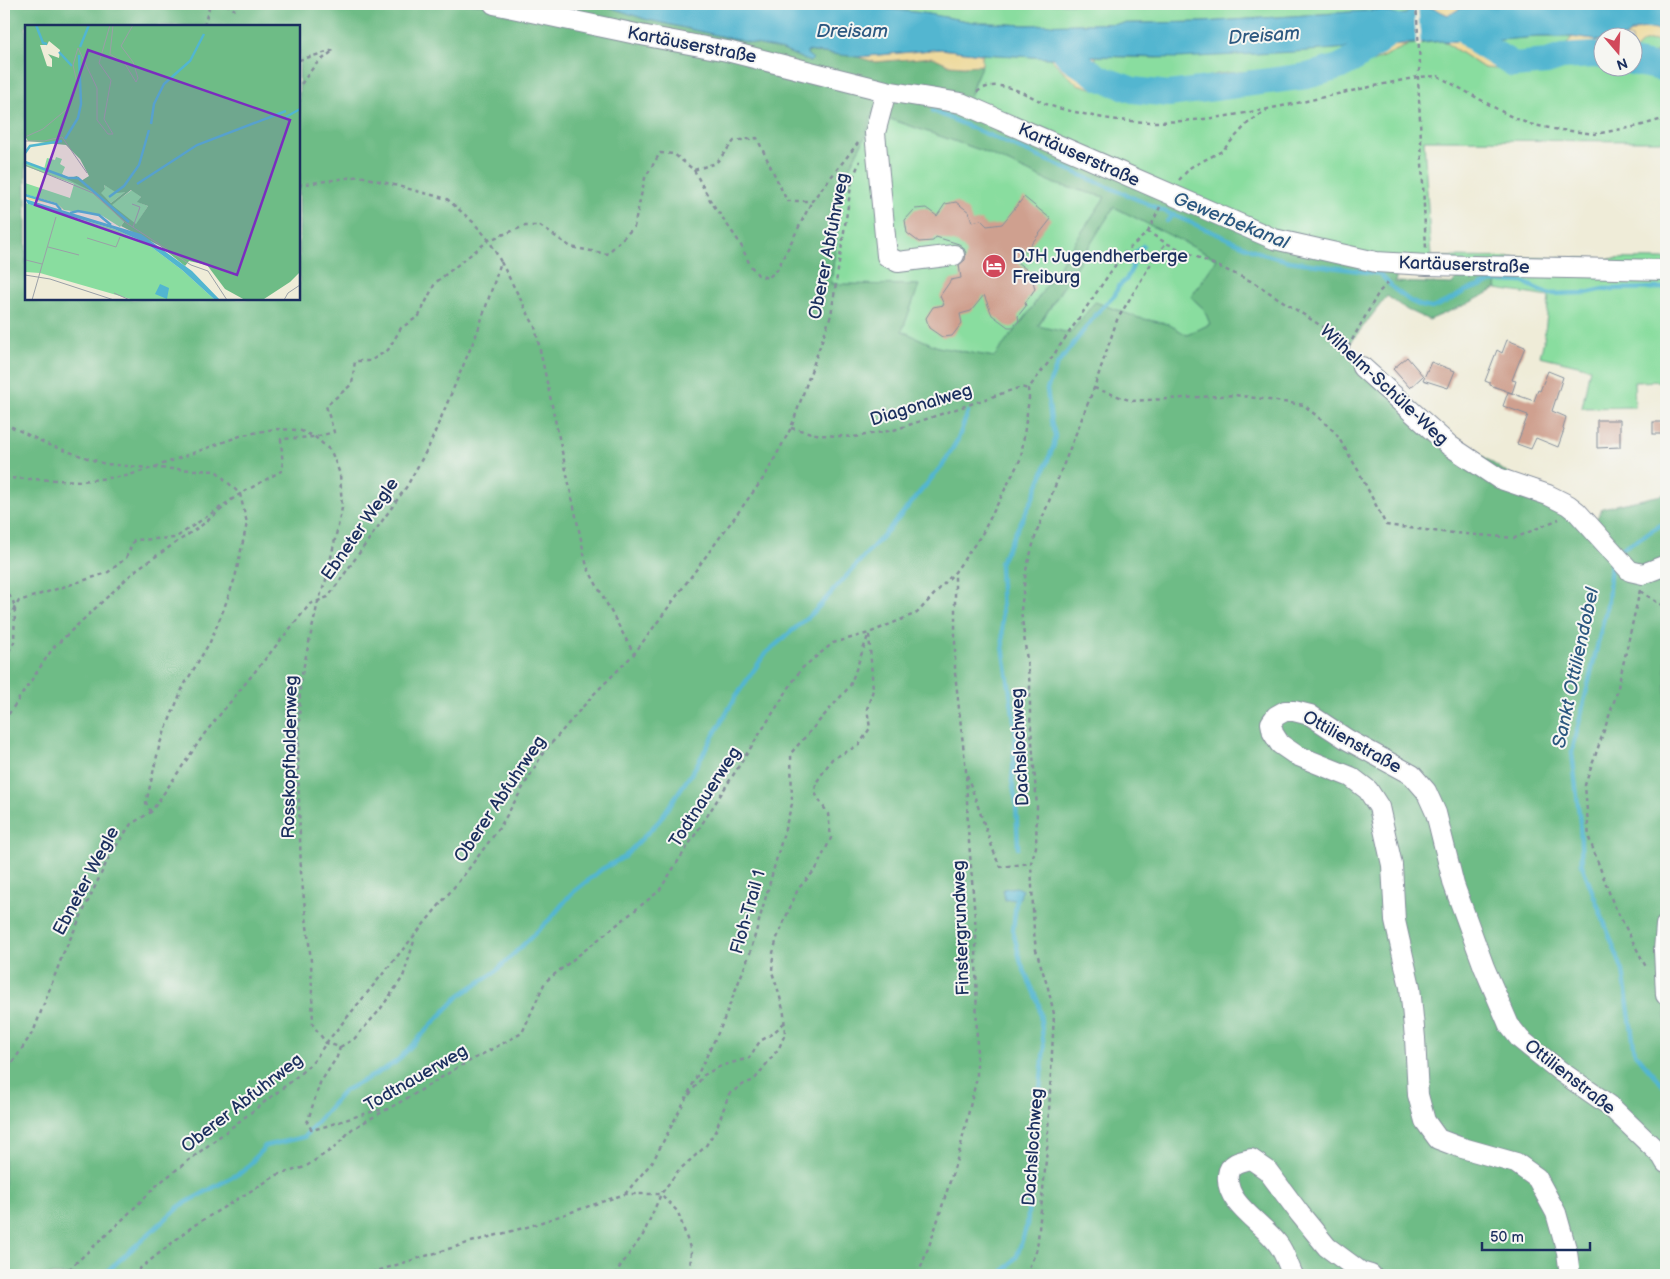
<svg xmlns="http://www.w3.org/2000/svg" width="1670" height="1279" font-family="'Balsamiq Sans',sans-serif">
  <rect width="100%" height="100%" fill="#f6f6f2"/>
  <filter id="ink" filterUnits="userSpaceOnUse"><feTurbulence type="fractalNoise" baseFrequency=".02" numOctaves="2"/><feDisplacementMap in="SourceGraphic" scale="10" xChannelSelector="R" yChannelSelector="G"/><feConvolveMatrix kernelMatrix="1 2 1 2 8 2 1 2 1" color-interpolation-filters="sRGB"/></filter>
  <filter id="wash" filterUnits="userSpaceOnUse"><feTurbulence type="fractalNoise" baseFrequency=".0096" numOctaves="4" result="noise"/><feDisplacementMap in="SourceGraphic" scale="20" xChannelSelector="R" yChannelSelector="G"/><feGaussianBlur stdDeviation="1.12" result="paint"/><feColorMatrix in="noise" values="0 0 0 0 0 0 0 0 0 0 0 0 0 0 0 0 0 1.4 0 .05"/><feComposite in="paint" operator="in"/></filter>
  <g filter="url(#wash)">
    <rect width="100%" height="100%" fill="#efecd8"/>
    <!-- green -->
    <g fill="#89dd9f" stroke="#52867e">
      <polygon points="844,4 1420,4 1410,7 1406,14 1396,15 1380,10 1204,22 1025,25 973,22 922,13"/>
      <path d="M1537,37H1572L1564,49C1547,53 1521,66 1505,54C1502,51 1499,44 1496,40Z"/>
      <polygon points="1647,40 1666,40 1666,52 1638,55 1635,50 1638,45"/>
      <path d="M1443,41L1484,68L1602,65V68H1611L1638,75L1666,76V141L1424,140L1431,257L1666,259V381L1634,382L1635,407L1582,408L1590,368L1540,356L1544,340L1549,297L1496,289V277H1457L1458,274L1274,247L970,99C972,83 982,70 982,54L1050,58L1078,84L1235,92L1290,87L1340,77L1408,45Z"/>
      <polygon points="1351,48 1350,55 1298,67 1218,74 1171,86 1126,80 1099,71 1095,56 1156,58"/>
      <polygon points="873,113 983,151 1055,184 1105,197 1027,315 994,357 938,347 902,331 919,285 831,284 843,180 865,137"/>
      <polygon points="1114,207 1217,259 1191,297 1204,309 1210,324 1187,335 1168,324 1139,318 1095,302 1070,333 1038,327"/>
    </g>
    <!-- forest -->
    <path fill="#6ebc86" stroke="#447672" fill-rule="evenodd" d="M4,4H600L645,19L783,50L810,62L812,59L807,54L806,51L858,57L875,62L933,57L950,65L963,66L982,65L974,82L970,99L1170,203L1398,271L1395,282L1453,284L1457,277H1497L1496,289L1467,304L1429,320L1407,310L1387,296L1345,350L1365,376L1591,530L1602,508L1666,494V1275H4ZM26,26H299V299H26ZM873,113L983,151L1055,184L1105,197L1027,315L994,357L938,347L902,331L919,285L831,284L843,180L865,137ZM1114,207L1217,259L1191,297L1204,309L1210,324L1187,335L1168,324L1139,318L1095,302L1070,333L1038,326Z"/>
    <!-- sand -->
    <g fill="#eeda9e" stroke="#84847e">
      <path d="M1421,4H1502C1488,10 1473,5 1459,9C1455,11 1452,14 1448,15Z"/>
      <path d="M1644,27L1666,32V40C1654,41 1643,38 1635,50L1638,55L1666,52V76L1638,75L1611,68H1632V38L1625,37L1629,34Z"/>
      <path d="M1572,37L1602,41V65L1521,71L1484,68L1443,41L1477,42L1496,40C1499,44 1502,51 1505,54C1521,66 1547,53 1564,49Z"/>
      <polygon points="1408,45 1340,77 1290,87 1155,99 1113,94 1077,84 1050,58 1095,56 1099,71 1126,80 1171,86 1218,74 1298,67 1349,55 1351,48"/>
      <polygon points="941,49 982,54 982,65 963,66 950,65 933,57 875,62 858,57"/>
    </g>
    <!-- water -->
    <g fill="#52b6d0" stroke="#367297">
      <path d="M600,4H844L922,13L973,22L1025,25L1204,22L1380,10L1396,15L1406,14C1417,0 1433,8 1448,15C1453,14 1455,11 1459,9C1473,5 1488,10 1503,4H1666V32C1650,29 1638,24 1625,37L1602,38V41L1572,37H1537L1477,42L1443,41L1294,52L1177,58L1095,56L1050,58L982,54L941,49L858,57L807,51V54L813,59L810,62L783,50L645,19Z"/>
      <polygon points="1016,887 1022,890 1020,898 1005,900 1003,889"/>
    </g>
    <!-- pier -->
    <polygon fill="#efecd8" points="1414,4 1418,4 1421,46 1416,46"/>
    <g fill="none" stroke-linecap="round" stroke-linejoin="round">
      <!-- stream -->
      <g stroke="#52b6d0" stroke-width="4.5">
        <polyline points="933,111 1263,254 1289,261 1380,274 1394,289 1410,301 1421,306 1432,308 1452,299 1465,291 1495,281 1523,282 1548,294 1586,293 1604,289 1666,288"/>
        <polyline points="1167,221 1174,214"/>
        <polyline points="1623,548 1666,522"/>
        <polyline points="1611,562 1608,601 1572,752 1580,823 1582,865 1623,971 1635,1053 1666,1089"/>
        <polyline points="1018,848 1016,801 1012,781 1016,734 1003,646 1000,563 1032,500 1054,445 1055,435 1051,421 1047,389 1057,365 1097,313 1115,295 1118,287 1126,280 1133,266 1130,263 1135,253 1143,246"/>
        <polyline points="103,1275 180,1206 245,1170 265,1146 304,1137 344,1091 376,1074 396,1062 460,995 494,973 551,918 571,894 602,869 624,857 659,821 695,768 736,696 765,654 813,613 897,520 944,463 958,439 968,412"/>
        <polyline points="1000,1275 1017,1256 1027,1225 1044,1048 1039,1004 1021,963 1013,931 1017,893"/>
      </g>
      <!-- river -->
      <g stroke="#52b6d0" stroke-width="26">
        <polyline points="1458,25 1477,42 1514,65 1547,62 1562,57 1594,55 1602,56"/>
        <polyline points="1055,40 1069,57 1100,78 1133,90 1169,94 1307,76 1339,67 1356,58 1398,27"/>
        <polyline points="1632,62 1666,69"/>
      </g>
    </g>
    <g id="blocks">
      <!-- building -->
      <g fill="#cfa08f">
        <polygon points="1024,197 1051,219 1017,262 1031,273 1035,289 1025,303 1026,306 1018,316 1019,321 1013,327 1008,327 992,315 984,295 971,311 960,314 962,323 952,336 942,337 929,328 926,318 933,307 944,305 940,296 951,280 961,278 959,265 965,260 966,253 963,247 959,244 936,237 933,241 919,242 907,233 905,220 915,209 926,208 937,216 945,204 956,202 969,212 972,222 981,220 987,226 1002,224"/>
        <polygon points="1507,340 1525,347 1512,380 1516,381 1512,393 1490,385 1490,383 1485,381 1497,350 1502,353"/>
        <polygon points="1407,357 1423,376 1410,388 1393,369"/>
        <polygon points="1431,362 1455,371 1448,388 1423,380"/>
        <polygon points="1548,371 1563,377 1552,411 1566,417 1563,429 1564,430 1558,447 1536,438 1531,449 1517,444 1528,415 1503,406 1508,392 1534,401 1538,390 1540,391"/>
        <polygon points="1597,420 1620,420 1620,447 1597,448"/>
        <rect x="1653" y="422" width="13" height="12"/>
      </g>
    </g>
  </g>
  <g filter="url(#ink)">
    <use href="#blocks" fill-opacity="0" stroke="#858e9b" stroke-width="1"/>
    <g fill="none" stroke-linecap="round" stroke-linejoin="round">
      <!-- minor casing -->
      <g stroke="#858e9b" stroke-width="22">
        <g id="minor">
          <polyline points="494,4 641,35 727,51 886,91 961,103 1274,239 1376,262 1427,265 1666,270"/>
          <polyline points="886,91 875,133 887,256 898,262 954,255"/>
          <polyline points="1362,367 1450,446 1498,478 1548,495 1568,505 1577,512 1630,571 1643,574 1666,565"/>
          <polyline points="1666,925 1664,950 1666,995"/>
          <path d="M1293,1275C1288,1265 1285,1253 1278,1244C1262,1222 1225,1204 1228,1175C1229,1163 1241,1161 1251,1159L1267,1170L1300,1214L1327,1247L1361,1272L1371,1275"/>
          <polyline points="1570,1275 1567,1252 1556,1213 1537,1178 1516,1163 1459,1147 1438,1139 1425,1121 1418,1095 1415,1038 1410,987 1395,921 1392,865 1379,807 1368,790 1351,777 1296,755 1280,744 1273,733 1271,723 1276,716 1285,711 1294,711 1310,715 1348,740 1412,775 1426,791 1436,813 1454,885 1484,967 1509,1025 1520,1039 1560,1071 1609,1105 1662,1156 1666,1163"/>
        </g>
      </g>
      <!-- path -->
      <g stroke="#858e9b" stroke-width="2.5" stroke-dasharray="4 4" stroke-linecap="butt">
        <polyline points="226,4 235,10"/>
        <polyline points="1025,4 1073,4"/>
        <polyline points="1416,4 1420,64 1418,77 1426,249"/>
        <polyline points="204,26 210,4"/>
        <polyline points="299,60 334,50 315,65 299,87"/>
        <path d="M977,92C999,75 1029,97 1051,106C1060,109 1071,111 1080,113C1154,132 1229,117 1302,102C1341,93 1379,85 1418,77L1438,76L1508,115L1529,124L1554,129L1595,134L1639,126L1666,118"/>
        <polyline points="694,170 710,200 740,243 750,265 758,275 768,278 777,270 812,201"/>
        <polyline points="1179,180 1191,167 1222,151 1248,123 1267,110"/>
        <polyline points="1148,232 1160,207"/>
        <polyline points="501,262 535,327 587,567 634,654"/>
        <polyline points="1348,347 1379,292 1391,280"/>
        <polyline points="1094,388 1132,401 1235,395 1304,405 1335,432 1358,470 1386,525 1442,532 1515,538 1559,519"/>
        <polyline points="4,423 49,445 105,464 149,468"/>
        <polyline points="791,428 820,435 854,437 894,430 1021,387 1028,389"/>
        <polyline points="4,478 82,481 126,476 152,468 243,435 274,429 299,430 315,437 331,451 340,474 342,508 326,580 318,602 300,683 298,770 301,873 311,961 313,1025 326,1043 340,1047 354,1039 379,1011 403,977 415,938"/>
        <polyline points="4,588 13,601 15,608 14,642 4,660"/>
        <polyline points="1640,590 1616,696 1585,785 1589,838 1613,903 1647,969"/>
        <polyline points="1640,591 1666,608"/>
        <polyline points="4,624 19,601 107,573 126,558 134,540 175,538 240,494 283,470 281,439 315,437 334,432 326,406 352,384 355,361 370,361 388,350 401,328 419,316 435,283 489,240 525,226 540,226 571,247 607,254 634,227 645,178 660,153 674,154 694,170 716,163 734,141 757,138 787,201 812,201 858,143"/>
        <polyline points="4,721 53,648 137,569 202,525 228,504"/>
        <polyline points="967,775 996,858 1001,867 1031,863"/>
        <polyline points="151,812 146,803 160,743 183,687 210,642 223,611 235,578 247,523 240,494 216,471 154,468"/>
        <path d="M340,1047L337,1057L320,1083L307,1123L312,1130C336,1124 359,1114 384,1109"/>
        <polyline points="4,1076 34,1030 63,954 110,855 131,824 151,812 205,733 310,604 328,597 407,486 429,446 477,333 501,262 489,240 473,222 447,199 360,176 299,185"/>
        <polyline points="689,1095 704,1075 721,1066 749,1058 760,1041 771,1035 784,1023"/>
        <polyline points="625,1194 653,1161 685,1100 721,1027 750,953 792,804 791,753 850,686 868,636"/>
        <polyline points="63,1275 123,1219 158,1184 293,1080 314,1061 326,1043 464,875 500,827 543,753 593,695 634,654 765,476 791,428 831,315 852,180 860,161"/>
        <polyline points="132,1275 193,1226 277,1175 305,1167 335,1147 352,1129 418,1092 455,1069 522,1033 545,982 659,891 801,669 833,643 869,633 917,613 955,572 982,534 1021,458 1029,398 1028,389 1048,363 1123,254 1148,232 1166,243 1253,282 1329,331 1348,347 1353,354"/>
        <polyline points="364,1275 471,1242 527,1227 625,1194 661,1194 678,1212 691,1251 690,1275"/>
        <polyline points="614,1275 643,1235 661,1194 678,1171 705,1147 716,1130 729,1094 744,1084 754,1080 779,1048 785,1034 784,1014 779,993 772,972 773,953 777,938 798,889 816,869 831,838 828,814 815,793 816,783 832,759 859,745 870,728 867,709 873,690 869,633"/>
        <polyline points="918,1275 933,1235 959,1153 977,1077 976,931 968,829 966,771 955,673 955,572"/>
        <polyline points="1026,1275 1037,1249 1047,1150 1054,1014 1048,988 1036,950 1034,932 1031,863 1036,847 1037,807 1030,715 1030,686 1021,610 1026,570 1036,534 1094,388 1117,320 1155,257 1166,243"/>
      </g>
      <!-- minor -->
      <use href="#minor" stroke="#fff" stroke-width="20"/>
    </g>
  </g>
  <!-- icons -->
  <defs>
    <g id="hotel-disc" transform="scale(1.25)"><circle r="9.5" fill="#d1495b" stroke="#f6f6f2"/><path d="M-6-4.5h1.5V1H6V5H4.5V3h-9V5H-6ZM-4 0a1.8 1.8 0 1 1 3.6 0ZM.5 0V-2.5h3Q6-2.5 6 0Z" fill="#fff"/></g>
  </defs>
  <g fill-rule="evenodd">
    <use href="#hotel-disc" x="994" y="266"/>
  </g>
  <g text-anchor="middle" dominant-baseline="central" stroke-width="4" stroke-linejoin="round" paint-order="stroke">
    <!-- street labels -->
    <g font-size="18" fill="#1b2f5e" stroke="#f6f6f2">
      <text transform="translate(692 45) rotate(11)">Kartäuserstraße</text>
      <text transform="translate(1079 155) rotate(24)">Kartäuserstraße</text>
      <text transform="translate(829 246) rotate(-79)">Oberer Abfuhrweg</text>
      <text transform="translate(1464 265) rotate(2)">Kartäuserstraße</text>
      <text transform="translate(1384 385) rotate(43)">Wilhelm-Schüle-Weg</text>
      <text transform="translate(921 405) rotate(-17)">Diagonalweg</text>
      <text transform="translate(360 529) rotate(-55)">Ebneter Wegle</text>
      <text transform="translate(1352 742) rotate(29)">Ottilienstraße</text>
      <text transform="translate(1020 747) rotate(-93)">Dachslochweg</text>
      <text transform="translate(290 757) rotate(-89)">Rosskopfhaldenweg</text>
      <text transform="translate(705 797) rotate(-57)">Todtnauerweg</text>
      <text transform="translate(500 799) rotate(-56)">Oberer Abfuhrweg</text>
      <text transform="translate(86 881) rotate(-62)">Ebneter Wegle</text>
      <text transform="translate(748 912) rotate(-74)">Floh-Trail 1</text>
      <text transform="translate(961 928) rotate(-92)">Finstergrundweg</text>
      <text transform="translate(1570 1077) rotate(38)">Ottilienstraße</text>
      <text transform="translate(416 1078) rotate(-30)">Todtnauerweg</text>
      <text transform="translate(242 1103) rotate(-38)">Oberer Abfuhrweg</text>
      <text transform="translate(1033 1147) rotate(-86)">Dachslochweg</text>
    </g>
    <!-- poi labels -->
    <g font-size="18" fill="#1b2f5e" stroke="#f6f6f2" text-anchor="start">
      <text x="1012" y="256">DJH Jugendherberge<tspan x="1012" dy="21">Freiburg</tspan></text>
    </g>
    <!-- water labels -->
    <g font-size="19" font-style="italic" fill="#2c5880" stroke="#f6f6f2">
      <text x="852" y="31">Dreisam</text>
      <text transform="translate(1264 36) rotate(-4)">Dreisam</text>
      <text transform="translate(1231 221) rotate(22)">Gewerbekanal</text>
      <text transform="translate(1576 668) rotate(-78)">Sankt Ottiliendobel</text>
    </g>
  </g>
  <!-- overview -->
  <g transform="translate(25 25)">
    <rect width="275" height="275" fill="#efecd8"/>
    <path d="M31,132L37,134L35,139L40,142L37,149L68,167L99,197L95,202L76,190L39,185L31,178L0,169V158L45,173L49,159L0,141V137L19,144L22,133L30,135ZM79,160L92,167H100L86,178L75,168L80,164ZM107,165L116,172L113,177L123,181L111,200L86,180ZM0,178L89,204L121,218L157,245L190,275H109L15,248L0,247Z" fill="#89dd9f"/>
    <path d="M0,0H275V247L265,257L239,274L220,275L200,264L182,240L164,236L160,241L135,221L96,201L99,197L68,167L42,154L52,151L56,156L64,151L55,134L41,120L3,116L0,111ZM24,16L35,25L34,33L23,29L27,34V42L22,41L15,20H22ZM79,160L92,168L100,167L86,178L76,168L80,164ZM106,165L116,172L112,177L123,181L111,199L87,180Z" fill="#6ebc86" fill-rule="evenodd"/>
    <path d="M0,169L31,178L39,185L29,179L4,175Z" fill="#eeda9e"/>
    <path d="M0,174L116,209L167,246L195,275H190L157,245L121,218L89,204L3,179ZM135,259L144,263L142,274L130,269Z" fill="#52b6d0"/>
    <path fill="none" stroke="#52b6d0" stroke-width="2.5" d="M11,0L18,18L22,19M55,22L64,0M34,27L47,41M261,92L275,84M126,99L129,79L139,59L165,36L179,9M40,114L53,93L56,79L54,30M0,128L5,121L37,116M0,137L43,153H53L104,197M112,159L172,120L261,86M0,170L31,179L36,185M84,172L99,161L114,140L124,105M45,188L53,186L74,190L86,200"/>
    <path fill="none" stroke="#9aa0a7" stroke-width="1" d="M88,0L85,29L100,39L111,57L113,53L108,37L96,21L108,0M0,112L18,104L42,84L52,58L48,40L53,23L72,63V95L83,109H88L79,94L86,55L74,38L85,0M0,116H19L37,112L62,148M0,140L68,168L100,197L166,240L183,246L202,275M107,179L115,182L108,202M62,213L91,222L95,212M23,222L54,230M1,235L17,239M0,250L25,254L89,275M89,268L105,275M7,275L31,192M259,275L263,268L275,260"/>
    <path fill="#7b2cbf" fill-opacity="0.15" stroke="#7b2cbf" stroke-width="2.5" d="M63,25L265,95L212,250L10,180Z"/>
    <rect width="275" height="275" fill="none" stroke="#1b2f5e" stroke-width="2.5"/>
  </g>
  <!-- margin -->
  <rect width="1670" height="1279" fill="none" stroke="#f6f6f2" stroke-width="20"/>
  <!-- north arrow -->
  <g transform="translate(1618 52) rotate(161)"><circle r="24" fill="#f6f6f2" stroke="#9ea6b7"/>
  <path d="M0-4L9 19L0 12L-9 19Z" fill="#d1495b"/>
  <text y="-8" font-size="14" font-weight="bold" text-anchor="middle" fill="#1b2f5e">N</text>
  </g>
  <!-- scale -->
  <path d="M1482 1242v8h108v-8" fill="none" stroke="#1b2f5e" stroke-width="2.5"/>
  <text x="1490" y="1242" font-size="15" fill="#1b2f5e" stroke="#f6f6f2" stroke-width="4" paint-order="stroke">50 m</text>
</svg>
